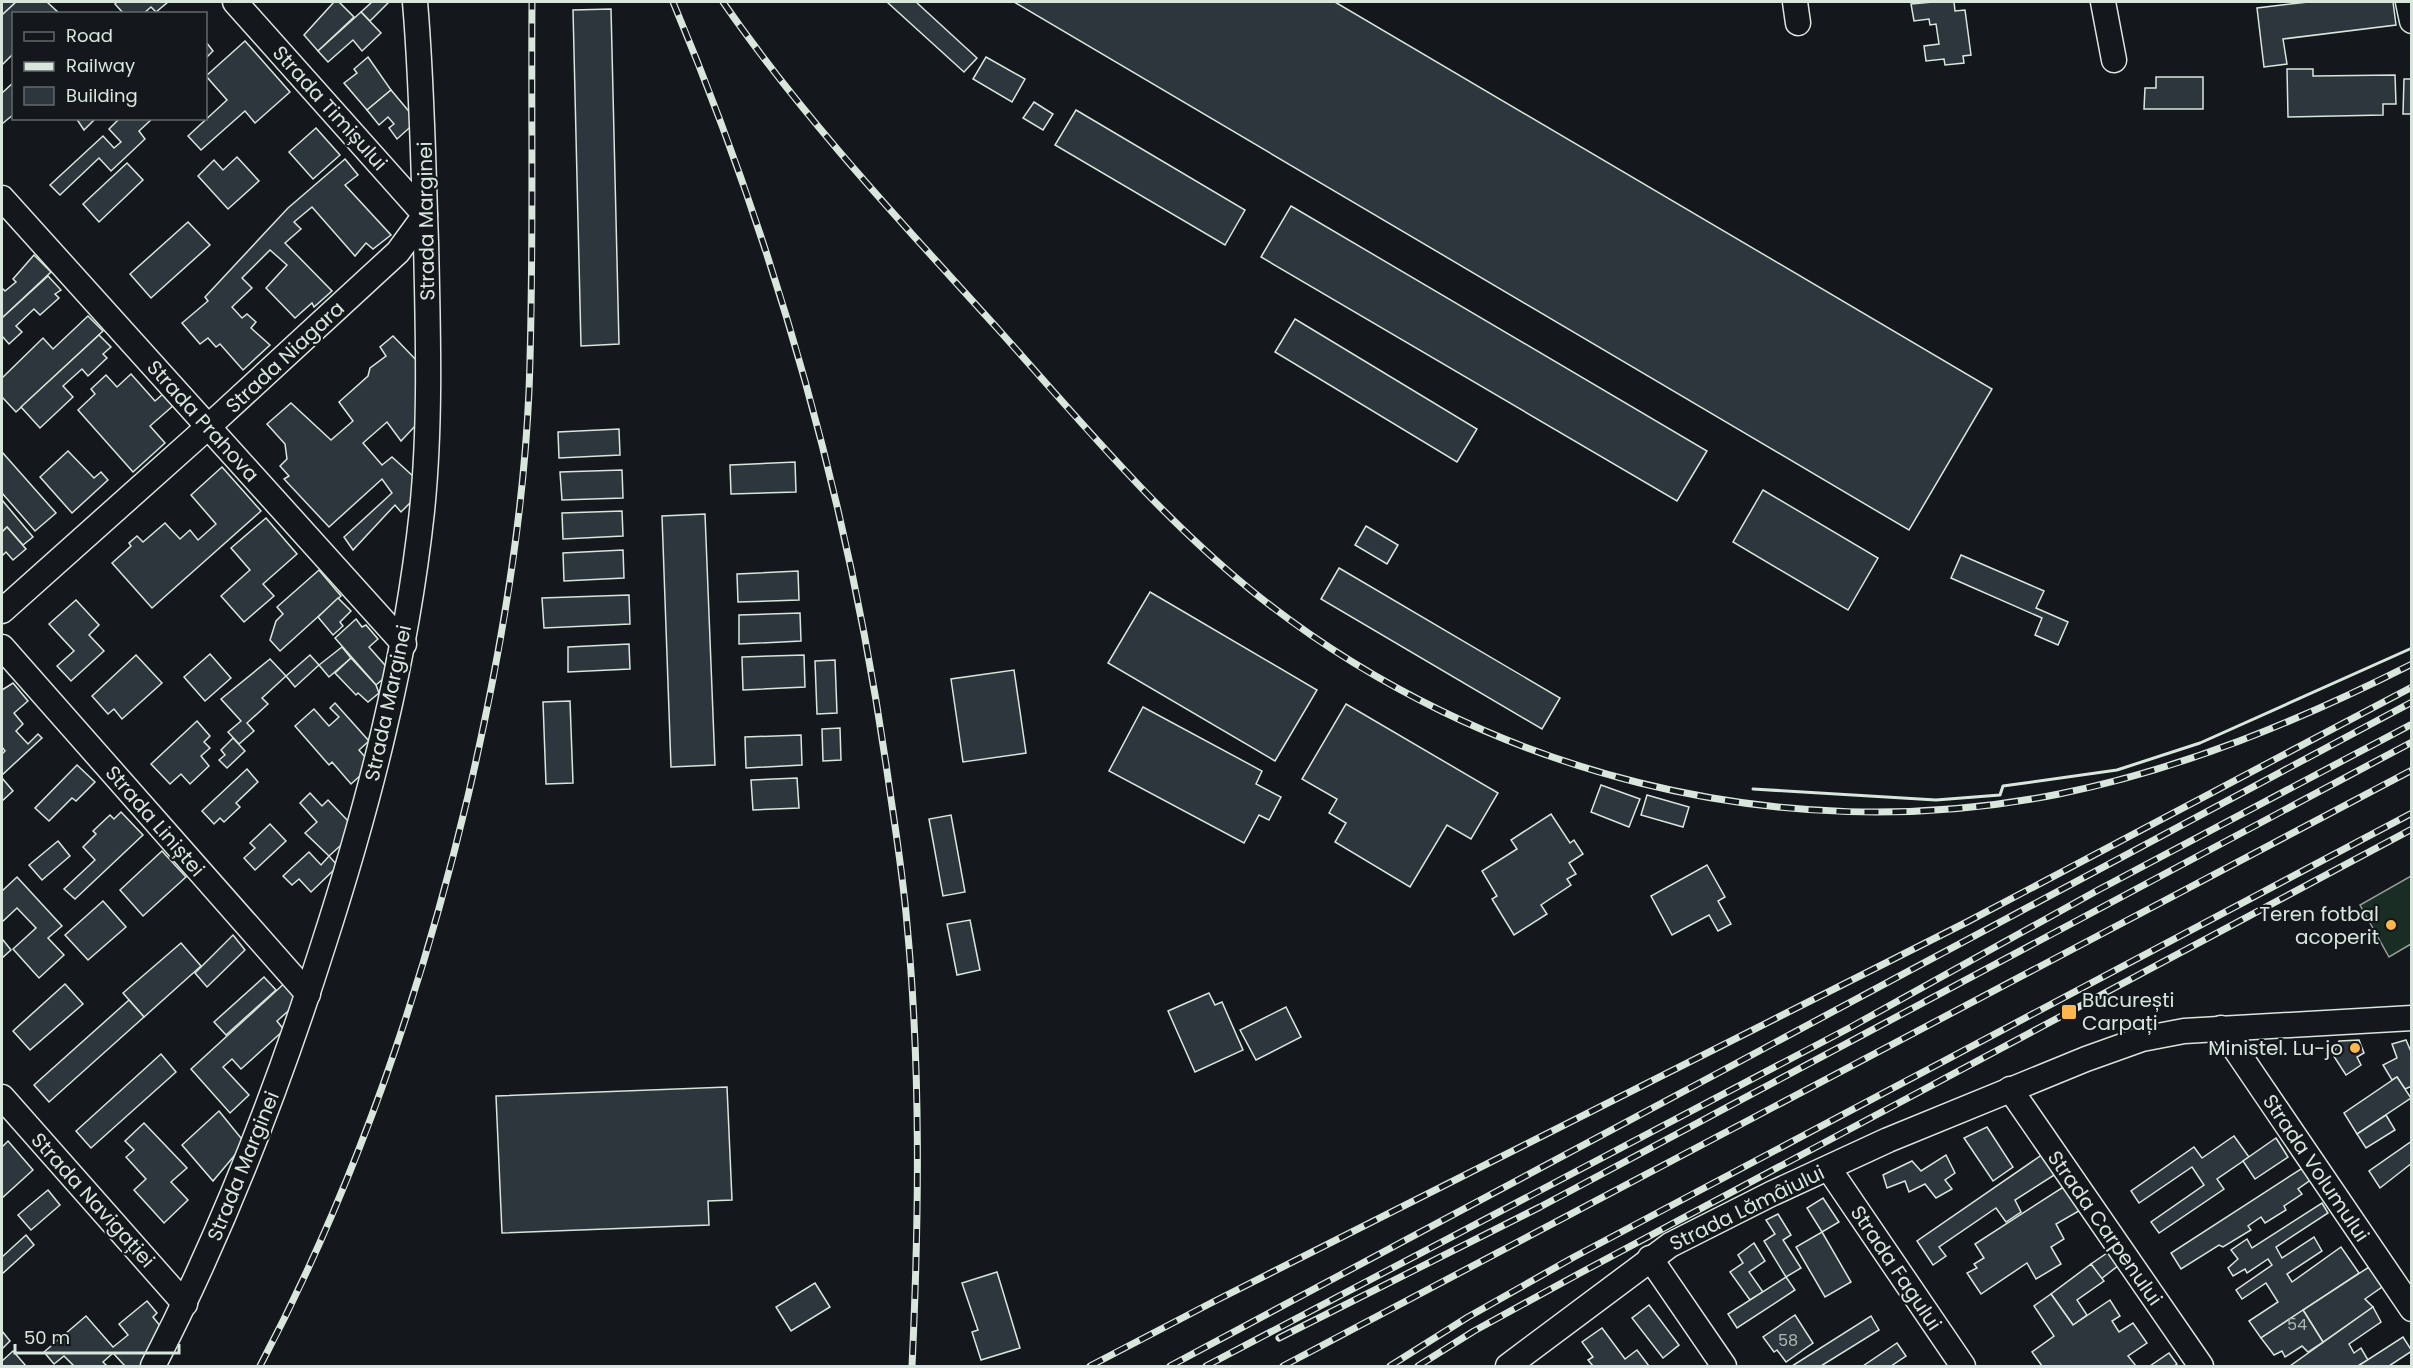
<svg xmlns="http://www.w3.org/2000/svg" width="2413" height="1368" font-family="Poppins,sans-serif">
  <rect width="100%" height="100%" fill="#14181c"/>
  <!-- green -->
  <polygon fill="#1a2d24" stroke="#939e99" stroke-width="1.5" points="2411,876 2411,944 2389,957 2360,905"/>
  <!-- building -->
  <g fill="#2c363c" stroke="#d8e6dc" stroke-width="1.5">
    <polygon points="2,2 16,2 2,15"/>
    <polygon points="16,2 47,2 60,14 14,14 14,53 2,65 2,15"/>
    <polygon points="117,2 168,2 156,12 151,7 143,14 124,14 115,4"/>
    <polygon points="334,2 339,2 354,17 318,51 304,35"/>
    <polygon points="372,2 389,2 370,21 361,12"/>
    <polygon points="887,2 916,2 977,58 964,72"/>
    <polygon points="1014,2 1335,2 1992,389 1909,530"/>
    <polygon points="1933,2 1954,2 1955,11 1965,10 1971,55 1963,56 1964,63 1945,65 1944,59 1926,61 1924,46 1939,44 1936,24 1930,25 1929,19 1914,21 1911,4"/>
    <polygon points="2308,2 2393,2 2396,25 2283,39 2287,64 2264,67 2257,8"/>
    <polygon points="611,9 619,344 581,346 573,10"/>
    <polygon points="361,12 381,33 362,51 353,40 328,62 318,51"/>
    <polygon points="245,41 290,92 255,123 245,111 201,150 188,136 227,100 206,76"/>
    <polygon points="206,42 213,51 206,58"/>
    <polygon points="368,57 391,90 367,110 344,83 357,73 354,69"/>
    <polygon points="986,57 1025,79 1012,102 973,79"/>
    <polygon points="2287,69 2313,69 2313,76 2395,75 2396,104 2383,104 2383,115 2288,117"/>
    <polygon points="2156,77 2203,77 2203,109 2144,109 2145,88 2156,88"/>
    <polygon points="2404,79 2412,79 2412,114 2403,114"/>
    <polygon points="14,82 14,114 2,124 2,93"/>
    <polygon points="391,90 417,121 397,139 389,128 394,124 388,117 379,125 367,110"/>
    <polygon points="1034,102 1053,114 1043,130 1023,118"/>
    <polygon points="1076,110 1245,210 1225,245 1055,145"/>
    <polygon points="76,118 96,118 84,130"/>
    <polygon points="120,118 153,118 139,131 145,139 111,171 99,158 60,195 50,185 103,136 114,148 121,142 109,129"/>
    <polygon points="316,128 340,155 313,179 289,152"/>
    <polygon points="237,157 259,181 228,209 198,176 214,160 223,170"/>
    <polygon points="345,159 358,175 345,185 391,235 373,249 366,243 355,256 312,207 294,222 301,229 285,243 332,291 314,307 312,303 295,318 266,288 287,265 270,250 242,278 252,288 232,307 242,318 247,314 256,322 251,328 270,345 243,370 220,344 216,347 208,338 200,344 182,323 208,301 205,297 288,208"/>
    <polygon points="127,163 143,180 99,222 83,204"/>
    <polygon points="1291,206 1707,451 1677,501 1261,257"/>
    <polygon points="188,222 210,245 151,298 130,274"/>
    <polygon points="34,255 51,272 2,318 2,288 5,291 16,282 13,279"/>
    <polygon points="48,276 61,290 55,294 59,298 40,315 34,309 16,326 22,332 9,344 2,336 2,318"/>
    <polygon points="88,316 103,331 16,412 2,397 2,378 43,338 53,349"/>
    <polygon points="1295,319 1477,429 1457,462 1275,352"/>
    <polygon points="99,335 111,347 103,354 107,358 88,376 82,369 63,386 73,397 40,428 21,407"/>
    <polygon points="393,336 420,364 417,424 401,441 387,422 363,443 382,465 392,457 414,477 413,500 401,512 395,505 353,550 344,537 392,493 382,479 329,527 284,479 289,476 280,466 287,459 285,444 267,424 291,403 331,440 353,421 339,402 368,376 370,368 386,356 380,347"/>
    <polygon points="131,374 155,401 164,393 174,405 150,426 165,443 133,472 78,410 95,394 91,389 106,375 117,387"/>
    <polygon points="619,429 620,455 559,458 558,432"/>
    <polygon points="68,451 94,478 101,472 108,480 72,513 40,477"/>
    <polygon points="2,452 56,513 35,531 2,493"/>
    <polygon points="795,462 796,492 731,494 730,465"/>
    <polygon points="222,467 261,511 152,608 112,563 131,546 129,543 137,536 143,542 165,523 180,539 190,530 198,540 216,524 191,495"/>
    <polygon points="622,470 623,498 562,500 560,472"/>
    <polygon points="1763,490 1878,558 1848,610 1733,542"/>
    <polygon points="2,500 33,537 23,545 7,527 2,532"/>
    <polygon points="622,511 623,536 563,539 562,513"/>
    <polygon points="705,514 715,765 671,767 662,516"/>
    <polygon points="266,518 297,554 263,584 274,596 244,622 221,596 250,570 231,548"/>
    <polygon points="1366,526 1398,545 1387,564 1355,545"/>
    <polygon points="7,527 26,549 13,560 6,552 2,556 2,532"/>
    <polygon points="623,550 624,578 564,581 563,553"/>
    <polygon points="1961,555 2044,591 2036,608 2068,622 2058,645 2035,635 2042,618 1951,578"/>
    <polygon points="1339,568 1560,698 1542,729 1321,599"/>
    <polygon points="319,570 341,596 280,651 270,640 276,621 283,614 277,607"/>
    <polygon points="798,571 799,600 738,602 737,574"/>
    <polygon points="1150,592 1317,690 1275,761 1108,663"/>
    <polygon points="629,595 630,624 544,628 542,598"/>
    <polygon points="338,598 351,611 340,622 343,626 333,635 318,617"/>
    <polygon points="76,600 99,625 89,635 104,651 71,681 57,666 74,651 49,624"/>
    <polygon points="800,613 801,641 739,644 739,615"/>
    <polygon points="356,619 362,627 366,625 378,639 369,647 391,672 376,685 335,638"/>
    <polygon points="629,644 630,669 568,672 568,647"/>
    <polygon points="342,647 351,658 329,677 319,665"/>
    <polygon points="210,654 231,678 205,701 184,677"/>
    <polygon points="136,655 162,683 122,719 114,709 108,714 92,696"/>
    <polygon points="310,655 319,665 295,687 286,676"/>
    <polygon points="804,655 805,687 743,690 742,657"/>
    <polygon points="351,658 376,685 379,693 368,702 358,693 356,695 335,673"/>
    <polygon points="270,659 286,676 262,698 268,704 247,723 254,731 239,744 228,732 241,721 221,699"/>
    <polygon points="835,660 837,713 817,714 815,661"/>
    <polygon points="1014,670 1026,753 963,762 951,679"/>
    <polygon points="13,683 28,701 14,713 23,724 16,731 28,744 38,734 42,738 2,775 2,754 5,751 2,747 2,690"/>
    <polygon points="570,701 573,783 546,784 543,702"/>
    <polygon points="335,703 369,741 359,750 372,765 351,784 332,762 329,765 295,726 314,709 329,726 339,717 330,708"/>
    <polygon points="1346,704 1498,793 1471,839 1447,825 1410,887 1335,842 1346,823 1329,813 1337,799 1302,779"/>
    <polygon points="1143,707 1262,771 1256,784 1281,797 1269,820 1259,815 1244,843 1109,771"/>
    <polygon points="197,721 210,736 204,742 210,748 201,756 209,766 190,784 181,774 170,784 151,764"/>
    <polygon points="840,728 841,760 823,761 822,729"/>
    <polygon points="801,735 802,765 746,768 745,737"/>
    <polygon points="233,738 245,751 227,768 219,760 225,755 221,750"/>
    <polygon points="77,765 95,782 76,801 72,798 49,821 35,808"/>
    <polygon points="247,769 258,782 236,803 240,807 224,822 220,818 214,824 202,811"/>
    <polygon points="2,778 13,791 2,801"/>
    <polygon points="797,778 799,808 753,810 751,780"/>
    <polygon points="1601,785 1640,799 1629,827 1591,812"/>
    <polygon points="310,793 322,806 328,800 350,823 350,837 329,856 305,833 317,822 300,803"/>
    <polygon points="1647,795 1689,807 1683,827 1641,815"/>
    <polygon points="121,812 143,835 75,899 64,889 95,860 83,847 96,834 93,831 110,815 114,819"/>
    <polygon points="1551,814 1570,843 1574,840 1583,854 1569,863 1576,874 1567,879 1571,885 1541,905 1547,914 1514,935 1492,899 1497,896 1482,871 1517,849 1511,840"/>
    <polygon points="951,815 965,892 943,896 929,819"/>
    <polygon points="270,824 286,841 255,870 244,858 255,848 250,843"/>
    <polygon points="58,841 70,856 42,880 29,865"/>
    <polygon points="162,851 186,877 143,916 120,890"/>
    <polygon points="309,852 321,865 329,856 338,866 311,892 299,879 292,885 283,876"/>
    <polygon points="1707,865 1725,897 1718,901 1731,924 1718,931 1709,915 1672,935 1651,896"/>
    <polygon points="17,877 62,926 48,938 64,955 39,978 13,949 36,928 17,908 2,922 2,891"/>
    <polygon points="103,901 126,927 88,960 65,935"/>
    <polygon points="970,920 980,970 957,975 947,924"/>
    <polygon points="233,935 245,950 207,987 195,973"/>
    <polygon points="3,940 11,950 2,958 2,941"/>
    <polygon points="181,943 201,966 144,1017 123,993"/>
    <polygon points="264,977 276,990 226,1035 214,1022"/>
    <polygon points="288,980 304,997 277,1021 284,1030 241,1069 232,1059 223,1067 249,1095 230,1113 191,1069"/>
    <polygon points="65,984 83,1004 30,1050 13,1031"/>
    <polygon points="1209,993 1215,1005 1222,1002 1243,1050 1195,1072 1168,1011"/>
    <polygon points="129,1000 144,1017 49,1102 34,1085"/>
    <polygon points="1286,1007 1301,1037 1256,1060 1240,1030"/>
    <polygon points="2359,1040 2364,1053 2357,1057 2361,1065 2346,1075 2333,1055 2339,1041"/>
    <polygon points="2406,1040 2412,1054 2412,1086 2405,1089 2397,1077 2392,1080 2383,1065 2397,1058 2392,1044"/>
    <polygon points="161,1054 176,1072 91,1148 76,1131"/>
    <polygon points="2397,1077 2411,1098 2357,1134 2344,1113"/>
    <polygon points="727,1087 732,1200 708,1201 709,1225 502,1233 496,1096"/>
    <polygon points="219,1111 245,1143 213,1181 182,1145"/>
    <polygon points="2386,1115 2395,1130 2366,1148 2357,1134"/>
    <polygon points="144,1123 187,1168 171,1182 188,1200 164,1223 134,1190 146,1179 126,1157 134,1150 125,1141"/>
    <polygon points="1987,1127 2013,1167 1993,1181 1964,1138"/>
    <polygon points="2234,1136 2249,1157 2217,1179 2224,1189 2159,1233 2151,1222 2204,1185 2192,1167 2139,1203 2131,1191 2194,1147 2202,1158"/>
    <polygon points="2276,1138 2288,1157 2255,1179 2243,1161"/>
    <polygon points="8,1141 33,1170 2,1198 2,1147"/>
    <polygon points="2412,1141 2412,1163 2380,1188 2369,1171"/>
    <polygon points="2046,1152 2059,1172 2015,1200 2021,1212 2006,1222 1996,1208 1939,1247 1946,1256 1933,1265 1917,1241"/>
    <polygon points="1946,1155 1955,1173 1945,1180 1952,1189 1936,1198 1925,1184 1909,1192 1905,1181 1887,1188 1883,1175 1912,1161 1921,1171"/>
    <polygon points="2304,1167 2312,1179 2298,1189 2302,1194 2284,1206 2286,1210 2265,1223 2261,1217 2248,1226 2251,1230 2223,1247 2219,1245 2181,1269 2171,1253"/>
    <polygon points="2068,1184 2084,1208 2056,1224 2064,1239 2051,1247 2061,1264 2036,1279 2027,1263 1981,1294 1967,1273 1977,1268 1974,1264 1984,1258 1975,1244"/>
    <polygon points="48,1190 60,1205 31,1230 18,1215"/>
    <polygon points="1823,1198 1839,1222 1822,1232 1807,1208"/>
    <polygon points="2322,1203 2328,1213 2276,1247 2282,1258 2314,1237 2322,1251 2287,1274 2292,1282 2341,1247 2359,1273 2261,1338 2249,1321 2278,1302 2266,1283 2242,1299 2236,1290 2272,1265 2268,1259 2247,1273 2245,1269 2233,1276 2228,1268 2238,1259 2231,1250 2247,1239 2252,1248"/>
    <polygon points="1778,1214 1791,1235 1783,1240 1801,1268 1786,1277 1764,1241 1775,1234 1766,1220"/>
    <polygon points="1822,1232 1851,1282 1825,1297 1796,1247"/>
    <polygon points="26,1235 34,1245 2,1274 2,1257"/>
    <polygon points="1754,1243 1765,1261 1749,1272 1763,1292 1750,1300 1730,1272 1743,1263 1738,1255"/>
    <polygon points="2110,1251 2119,1265 2101,1279 2091,1264"/>
    <polygon points="2091,1264 2104,1281 2077,1300 2087,1315 2073,1325 2051,1294"/>
    <polygon points="2369,1267 2382,1287 2365,1299 2373,1307 2323,1342 2303,1310"/>
    <polygon points="997,1272 1020,1348 981,1360 972,1332 978,1330 962,1283"/>
    <polygon points="1786,1277 1795,1290 1737,1328 1728,1314"/>
    <polygon points="815,1283 830,1307 791,1331 776,1307"/>
    <polygon points="2051,1294 2073,1325 2110,1300 2120,1316 2112,1321 2119,1332 2133,1323 2147,1343 2128,1356 2136,1366 2042,1366 2032,1352 2054,1336 2034,1306"/>
    <polygon points="147,1301 157,1313 153,1317 165,1332 143,1366 125,1366 113,1353 103,1362 107,1366 74,1366 64,1356 54,1364 44,1352 86,1316 113,1347 128,1335 119,1324"/>
    <polygon points="1649,1305 1679,1345 1663,1358 1632,1318"/>
    <polygon points="2373,1307 2381,1322 2349,1344 2354,1353 2361,1348 2368,1360 2358,1366 2290,1366"/>
    <polygon points="2303,1310 2323,1342 2308,1352 2302,1346 2285,1357 2282,1351 2274,1355 2261,1338"/>
    <polygon points="1795,1315 1813,1343 1786,1362 1777,1350 1774,1352 1763,1337"/>
    <polygon points="1871,1316 1879,1330 1821,1366 1792,1366"/>
    <polygon points="1602,1328 1625,1359 1637,1350 1649,1366 1593,1366 1588,1360 1593,1357 1582,1342"/>
    <polygon points="2,1331 10,1341 2,1349"/>
    <polygon points="2403,1337 2412,1351 2389,1366 2358,1366"/>
    <polygon points="1897,1343 1906,1356 1891,1366 1863,1366"/>
    <polygon points="13,1351 26,1366 2,1366 2,1361"/>
    <polygon points="2169,1353 2177,1364 2174,1366 2150,1366"/>
  </g>
  <g fill="none" stroke-linecap="round" stroke-linejoin="round">
    <!-- minor casing -->
    <g stroke="#d8e6dc" stroke-width="27">
      <g id="minor">
        <polyline points="1795,2 1798,23"/>
        <polyline points="2103,2 2114,60"/>
        <polyline points="2408,2 2412,21"/>
        <polyline points="2,198 404,644"/>
        <polyline points="2,611 208,427 398,252 425,215 235,2"/>
        <polyline points="2,647 308,994"/>
        <polyline points="2221,1028 2412,1309"/>
        <polyline points="2010,1089 2201,1366"/>
        <polyline points="2,1097 185,1304"/>
        <polyline points="1829,1169 1963,1366"/>
        <polyline points="1650,1258 1724,1366"/>
        <path d="M153,1366C222,1232 277,1091 323,946C369,804 406,660 422,511C431,422 428,332 426,242C423,162 422,82 415,2"/>
        <polyline points="1508,1366 1670,1245 1771,1194 1888,1140 2086,1059 2142,1039 2184,1031 2412,1018"/>
      </g>
    </g>
    <!-- minor -->
    <use href="#minor" stroke="#14181c" stroke-width="24"/>
    <!-- rail casing -->
    <g stroke="#d8e6dc" stroke-width="7">
      <g id="rail">
        <path d="M673,2C778,252 850,509 888,778C895,827 903,875 907,924C921,1071 919,1219 912,1366"/>
        <path d="M723,2C804,119 902,223 998,329C1081,422 1163,521 1262,599C1484,773 1780,850 2059,794C2182,769 2299,721 2412,664"/>
        <polyline points="1279,1338 1540,1207 2412,742"/>
        <path d="M260,1366C355,1186 421,994 468,796C499,663 523,528 529,391C534,261 531,131 532,2"/>
        <polyline points="1090,1366 1211,1303 1967,922 2412,687"/>
        <polyline points="1170,1366 2412,702"/>
        <polyline points="1206,1366 1851,1027 2100,889 2412,724"/>
        <polyline points="1283,1366 2412,770"/>
        <polyline points="1390,1366 1468,1317 1574,1257 2412,813"/>
        <polyline points="1418,1366 1474,1331 1582,1272 2412,829"/>
      </g>
    </g>
    <!-- rail -->
    <use href="#rail" stroke="#14181c" stroke-width="4.5" stroke-dasharray="14" stroke-linecap="butt"/>
    <!-- wall -->
    <polyline stroke="#d8e6dc" stroke-width="3" points="1753,789 1936,800 2000,795 2003,786 2117,770 2200,743 2412,648"/>
  </g>
  <!-- markers -->
  <g fill="#ffb74d" stroke="#14181c" stroke-width="2">
    <circle cx="2391" cy="925" r="6"/>
    <rect x="2061" y="1004" width="16" height="16" rx="3"/>
    <circle cx="2355" cy="1048" r="6"/>
  </g>
  <g text-anchor="middle" dominant-baseline="central" stroke-width="4.5" stroke-linejoin="round" paint-order="stroke">
    <!-- number labels -->
    <g font-size="16" fill="#adbab4">
      <text x="2297" y="1324">54</text>
      <text x="1788" y="1340">58</text>
    </g>
    <!-- street labels -->
    <g font-size="20" fill="#d8e6dc" stroke="#14181c">
      <text transform="translate(330 108) rotate(48)">Strada Timișului</text>
      <text transform="translate(426 221) rotate(-91)">Strada Marginei</text>
      <text transform="translate(285 357) rotate(-43)">Strada Niagara</text>
      <text transform="translate(203 421) rotate(48)">Strada Prahova</text>
      <text transform="translate(388 703) rotate(-78)">Strada Marginei</text>
      <text transform="translate(155 821) rotate(49)">Strada Liniștei</text>
      <text transform="translate(243 1166) rotate(-68)">Strada Marginei</text>
      <text transform="translate(2316 1168) rotate(56)">Strada Volumului</text>
      <text transform="translate(93 1200) rotate(48)">Strada Navigației</text>
      <text transform="translate(1747 1208) rotate(-26)">Strada Lămâiului</text>
      <text transform="translate(2105 1228) rotate(55)">Strada Carpenului</text>
      <text transform="translate(1896 1268) rotate(56)">Strada Fagului</text>
    </g>
    <!-- poi labels -->
    <g font-size="20" fill="#d8e6dc" stroke="#14181c" text-anchor="end">
      <text x="2379" y="914">Teren fotbal<tspan x="2379" dy="23">acoperit</tspan></text>
      <text x="2082" y="1000" text-anchor="start">București<tspan x="2082" dy="23">Carpați</tspan></text>
      <text x="2343" y="1048">Ministel. Lu-jo</text>
    </g>
  </g>
  <!-- border -->
  <rect width="2413" height="1368" fill="none" stroke="#d8e6dc" stroke-width="6"/>
  <!-- legend -->
  <rect x="12" y="12" width="195" height="108" fill="#14181c" stroke="#626a69" stroke-width="1.5"/>
  <rect x="24" y="32" width="30" height="9" fill="#14181c" stroke="#626a69" stroke-width="1.5"/>
  <text x="66" y="42" font-size="18" fill="#d8e6dc">Road</text>
  <rect x="24" y="62" width="30" height="9" fill="#d8e6dc" stroke="#626a69" stroke-width="1.5"/>
  <text x="66" y="72" font-size="18" fill="#d8e6dc">Railway</text>
  <rect x="24" y="87" width="30" height="18" fill="#2c363c" stroke="#626a69" stroke-width="1.5"/>
  <text x="66" y="102" font-size="18" fill="#d8e6dc">Building</text>
  <!-- scale -->
  <path d="M15 1344v9h164v-9" fill="none" stroke="#d8e6dc" stroke-width="3"/>
  <text x="24" y="1344" font-size="18" fill="#d8e6dc" stroke="#14181c" stroke-width="4.5" paint-order="stroke">50 m</text>
</svg>
